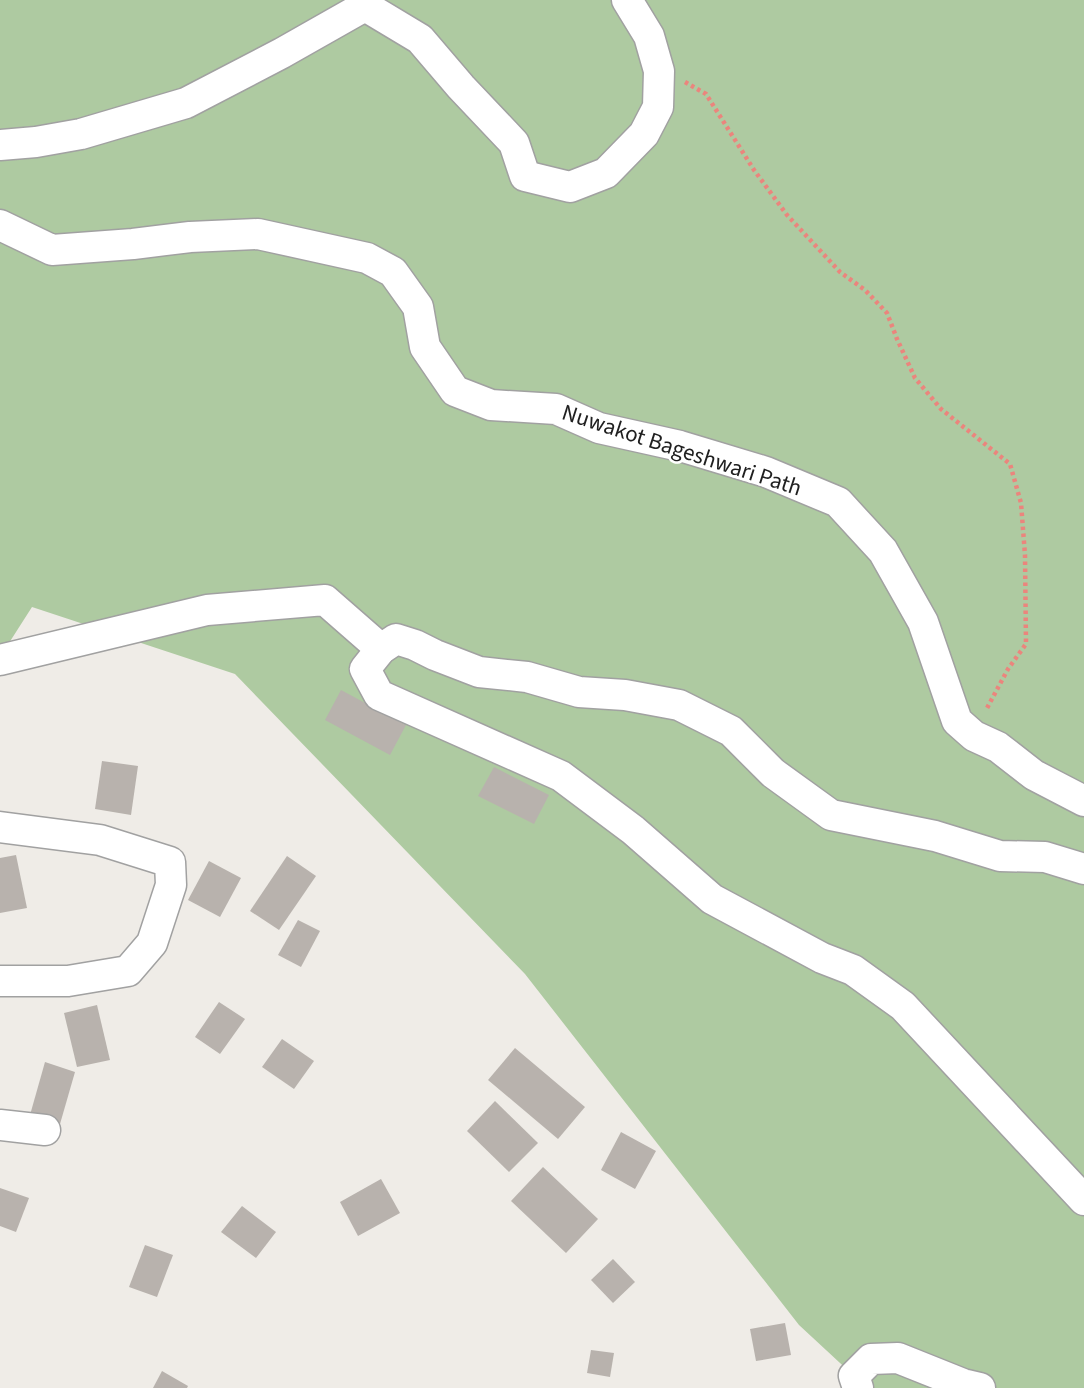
<svg xmlns="http://www.w3.org/2000/svg" width="1084" height="1388" font-family="'Source Sans 3',sans-serif">
  <rect width="100%" height="100%" fill="#efece7"/>
  <!-- forest -->
  <polygon fill="#aecaa1" points="0,0 1084,0 1084,1388 867,1388 799,1325 525,974 235,674 32,607 0,657"/>
  <!-- building -->
  <g fill="#b8b2ad">
    <polygon points="341,690 406,725 390,755 325,720"/>
    <polygon points="102,761 138,766 131,815 95,809"/>
    <polygon points="494,767 549,795 534,824 478,796"/>
    <polygon points="16,855 27,908 0,913 0,858"/>
    <polygon points="287,856 316,876 279,930 250,911"/>
    <polygon points="209,861 241,878 220,917 188,900"/>
    <polygon points="298,920 320,931 301,967 278,955"/>
    <polygon points="219,1002 245,1019 220,1054 195,1037"/>
    <polygon points="97,1005 110,1060 77,1067 64,1013"/>
    <polygon points="282,1039 314,1061 294,1089 262,1067"/>
    <polygon points="515,1048 585,1107 558,1139 488,1080"/>
    <polygon points="45,1062 75,1072 60,1124 30,1115"/>
    <polygon points="495,1101 538,1143 509,1172 467,1131"/>
    <polygon points="621,1132 656,1151 635,1189 601,1170"/>
    <polygon points="543,1167 598,1219 566,1253 511,1201"/>
    <polygon points="381,1179 400,1213 358,1236 340,1202"/>
    <polygon points="0,1188 29,1198 16,1232 0,1226"/>
    <polygon points="242,1206 276,1232 256,1258 221,1232"/>
    <polygon points="145,1245 173,1255 157,1297 129,1287"/>
    <polygon points="613,1259 635,1282 613,1303 591,1280"/>
    <polygon points="785,1323 791,1355 756,1361 750,1329"/>
    <polygon points="591,1350 614,1353 610,1377 587,1373"/>
    <polygon points="162,1371 188,1386 187,1388 153,1388"/>
  </g>
  <g fill="none" stroke-linecap="round" stroke-linejoin="round">
    <!-- minor casing -->
    <g stroke="#a1a1a1" stroke-width="33">
      <g id="minor">
        <polyline points="0,145 36,142 81,134 186,103 282,53 365,6 420,39 461,87 514,143 525,176 570,187 606,173 644,134 658,107 659,71 649,36 627,0"/>
        <polyline points="0,225 52,250 133,244 190,237 258,234 367,258 393,272 418,307 425,347 455,391 491,405 556,409 599,428 680,446 766,472 838,502 883,551 923,622 957,721 974,736 998,747 1034,775 1084,801"/>
        <polyline points="0,660 207,610 325,600 381,649"/>
        <polyline points="0,827 100,840 170,862 171,885 152,943 128,971 68,981 0,981"/>
        <polyline points="1084,869 1045,857 1000,856 935,836 831,815 773,773 731,731 679,705 625,695 579,692 527,677 479,672 435,655 415,645 396,639 381,649 365,669 379,695 561,776 633,830 712,899 822,958 853,970 903,1006 1084,1200"/>
        <polyline points="0,1125 45,1130"/>
        <polyline points="858,1388 854,1376 871,1359 898,1358 963,1384 980,1388"/>
      </g>
    </g>
    <!-- path -->
    <polyline stroke="#eb857d" stroke-width="4.5" stroke-dasharray="3.5 3.5" stroke-linecap="butt" points="685,82 706,94 754,170 787,215 840,272 865,290 887,313 897,339 915,378 941,409 1010,464 1021,503 1025,555 1026,644 1008,669 986,710"/>
    <!-- minor -->
    <use href="#minor" stroke="#fff" stroke-width="30"/>
  </g>
  <g text-anchor="middle" dominant-baseline="central" stroke-width="5" stroke-linejoin="round" paint-order="stroke">
    <!-- street labels -->
    <g font-size="23" fill="#202020" stroke="#fff">
      <text transform="translate(682 450) rotate(18)">Nuwakot Bageshwari Path</text>
    </g>
  </g>
</svg>
